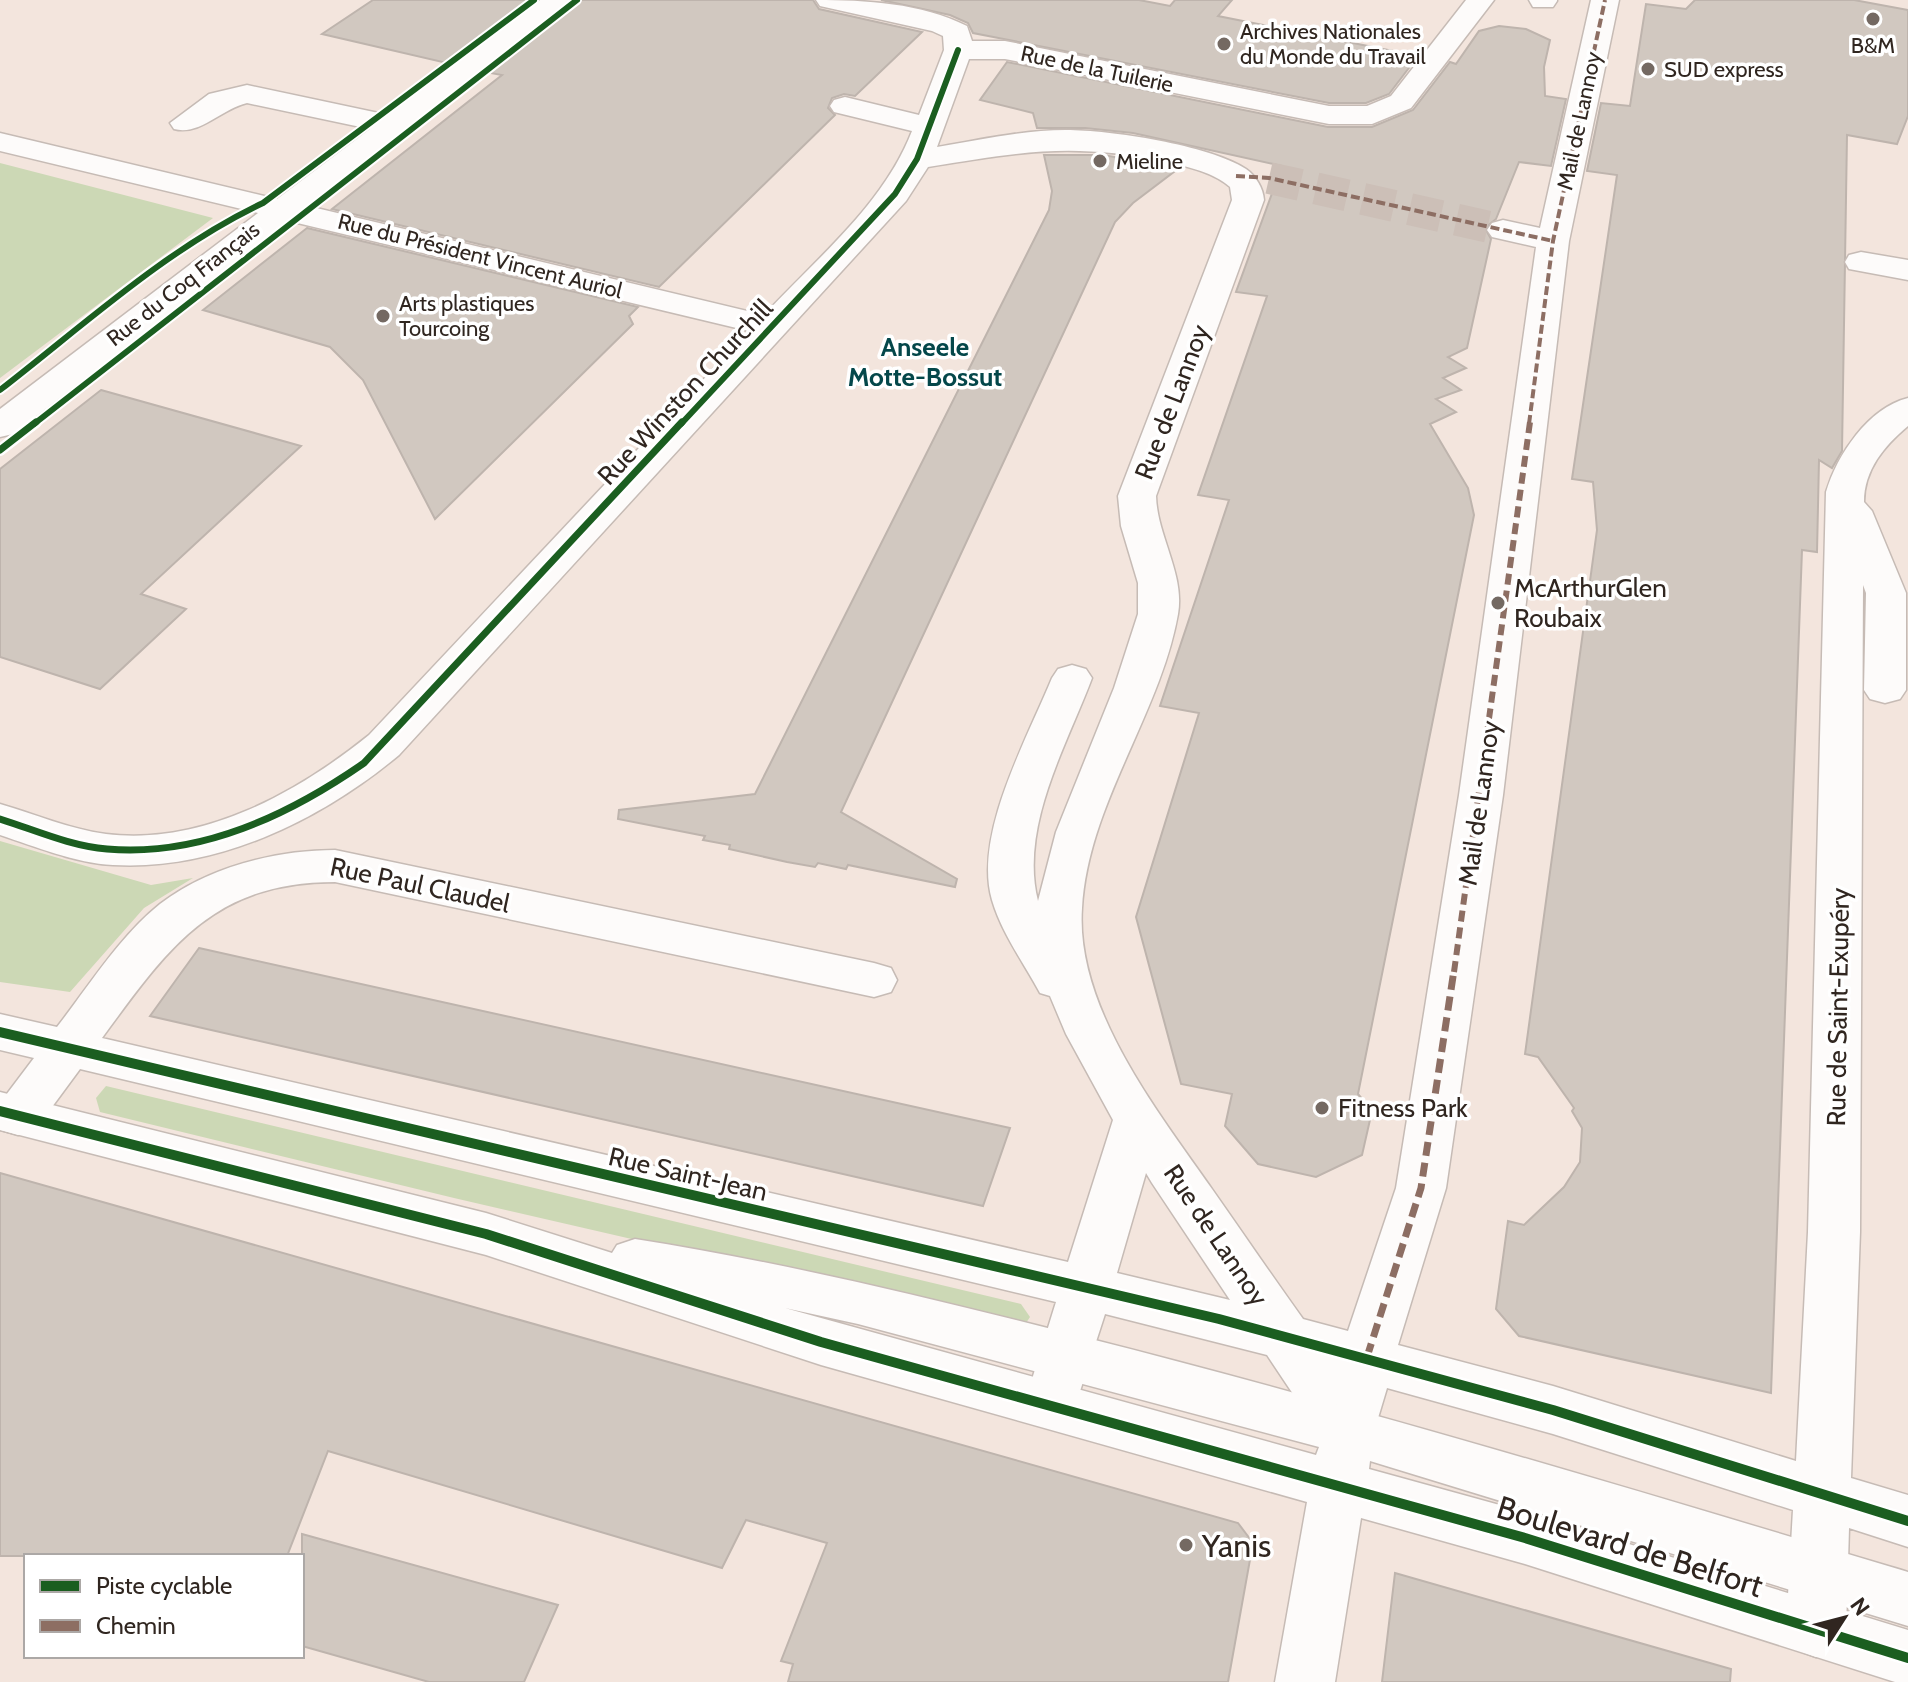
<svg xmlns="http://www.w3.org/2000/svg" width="1908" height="1682" font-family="Cabin,sans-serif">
  <rect width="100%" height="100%" fill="#f3e5dd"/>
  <!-- green -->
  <g fill="#ccd8b5">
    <polygon points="0,163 213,218 0,378"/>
    <polygon points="0,841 151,885 193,878 144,908 70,992 0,982"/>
    <polygon points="106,1086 1021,1304 1030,1317 1022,1329 454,1198 100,1112 96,1098"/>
  </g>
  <!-- building -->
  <g fill="#d1c8c0" stroke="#beb4ad" stroke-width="2">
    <polygon points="373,0 535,0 451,64 322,34"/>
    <polygon points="575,0 813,0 819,9 922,32 855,96 844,94 832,98 828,108 835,115 659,287 332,209 502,75 485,72"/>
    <polygon points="881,0 1139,0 1170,6 1175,0 1232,0 1218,16 1418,56 1389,94 1366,103 1329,103 973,33 968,23 950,15"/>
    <polygon points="1695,0 1854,0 1908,10 1908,116 1897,144 1847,135 1842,451 1832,468 1819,460 1817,552 1802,550 1771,1393 1519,1336 1496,1309 1508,1221 1524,1225 1564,1187 1580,1162 1582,1128 1572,1111 1574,1108 1538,1057 1525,1054 1597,530 1593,482 1572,479 1617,175 1587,171 1601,103 1630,106 1646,4 1686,9"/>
    <polygon points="1499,26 1526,29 1550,40 1544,67 1545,96 1566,99 1551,166 1519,162 1496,219 1485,228 1491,239 1467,348 1448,357 1466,368 1443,378 1461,390 1436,399 1456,412 1430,424 1468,488 1474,515 1358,1094 1372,1111 1362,1155 1316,1177 1258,1164 1225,1126 1232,1094 1181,1084 1136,917 1199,713 1160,706 1229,500 1198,495 1267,296 1236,292 1282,166 1133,133 1085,128 1037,128 1033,113 980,100 1007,62 1328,127 1372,127 1413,110 1450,62 1456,64 1479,31"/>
    <polygon points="1044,155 1103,155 1179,168 1133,203 1115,222 841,812 957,879 955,887 848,865 846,869 818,863 815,867 787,862 729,849 730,845 703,840 705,836 618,819 619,810 755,794 1049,210 1052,191"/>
    <polygon points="307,228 638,307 629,316 633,324 435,519 363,380 330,347 203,310"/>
    <polygon points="101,390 301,446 141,594 186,609 100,689 0,657 0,469"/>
    <polygon points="199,948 1010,1128 983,1206 150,1016"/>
    <polygon points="0,1173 1238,1523 1253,1543 1228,1682 788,1682 793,1664 781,1661 827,1543 746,1520 722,1568 328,1451 287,1556 0,1556"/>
    <polygon points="302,1534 558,1605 524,1682 429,1682 302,1646"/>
    <polygon points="1395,1573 1731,1669 1730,1682 1382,1682"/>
  </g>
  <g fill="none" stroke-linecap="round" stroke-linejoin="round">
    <!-- minor-tunnel -->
    <polyline stroke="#ccbfb7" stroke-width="32" stroke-dasharray="32 16" stroke-linecap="butt" points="1269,178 1503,230"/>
    <!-- minor casing -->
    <g stroke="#c6bbb5" stroke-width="3">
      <g id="minor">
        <path d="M540,0H572L308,206L764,315C817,258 884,204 912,131L834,112L830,106L834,100L845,97L919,115L944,50L943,36L932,31L820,6L816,0C866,0 921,3 967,26L972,41H1005L1329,106H1367L1391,96L1466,0H1494L1411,108L1372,124H1329L1005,59H969L937,147C979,140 1022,130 1066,130C1110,130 1209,145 1246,169C1256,176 1263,188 1264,200L1156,496C1157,536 1185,574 1178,614C1160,715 1088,804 1082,908C1075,1007 1158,1112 1212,1189C1243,1233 1272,1276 1303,1319L1348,1331L1396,1188L1459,795L1536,247L1492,237L1487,230L1492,223L1503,220L1540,228L1591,0H1619L1569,241L1503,795L1446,1188L1398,1345L1553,1386L1796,1461L1808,1232L1826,492C1837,455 1868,408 1908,398V426C1884,446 1864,470 1864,502L1872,511L1906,593V690L1900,699L1885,703L1870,699L1864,690L1866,593L1863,585L1860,1232L1851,1478L1908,1495V1547L1849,1528L1846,1629L1837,1649L1816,1657L1795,1649L1786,1629L1793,1510L1553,1434L1387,1388L1369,1448L1349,1455L1329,1448L1267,1355L1105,1314L1070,1422L1051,1429L1032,1422L1024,1405L1056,1302L80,1069L35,1130L18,1135L1,1130L0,1103L34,1058L0,1050V1014L57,1027C89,986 119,937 160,904C208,867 276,850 335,850L874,963L891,968L897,980L891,992L874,997L335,882C213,882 168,948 102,1038L1068,1262L1113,1120L1066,1034L1050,996L1040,993C1024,963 1002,934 992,900C973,835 1027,739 1052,678L1058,669L1072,665L1086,669L1092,678C1067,745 1019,827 1038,901L1056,832L1114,688L1138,614V583L1121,526L1118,496L1232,200L1230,187C1213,172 1188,167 1167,162C1073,142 1020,152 928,167L906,201L399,755C321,820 217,871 113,865C75,863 36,847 0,835V804C35,814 69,829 106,834C202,846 297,793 369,735L749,331L289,221L13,434L0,437V409L258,213L0,151V133L277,199L370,129L247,103C221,109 200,136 174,129L170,123L209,94L247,85L388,115ZM1146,1173L1152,1183L1230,1300L1117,1273Z"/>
        <polygon points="1529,0 1557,0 1557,1 1553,7 1533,7"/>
        <polygon points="1861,252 1908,260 1908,280 1849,269 1845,262 1849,255"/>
      </g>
    </g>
    <!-- major casing -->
    <g stroke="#c6bbb5" stroke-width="3">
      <path id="major" d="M0,1092L486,1213L612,1253L617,1245L635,1239C788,1263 937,1300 1087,1338C1363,1408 1635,1490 1908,1572V1626L1370,1461L1369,1469L1525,1512L1908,1630V1682H1895L1525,1564L1361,1518L1335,1682H1275L1307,1502L821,1365L486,1255L0,1130ZM785,1308L858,1324L1319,1447L1316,1455Z"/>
    </g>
    <!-- minor -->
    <use href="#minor" fill="#fdfbfa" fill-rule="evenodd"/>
    <!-- major -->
    <use href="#major" fill="#fdfbfa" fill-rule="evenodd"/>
    <!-- quiet-far2 -->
    <g stroke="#8d6e63" stroke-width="4" stroke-dasharray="9 4" stroke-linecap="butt">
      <polyline points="1236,176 1269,178 1553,241"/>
      <polyline points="1529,424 1553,241 1605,0"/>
    </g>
    <!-- quiet-far1 -->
    <polyline stroke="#8d6e63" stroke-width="6" stroke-dasharray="11 6" stroke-linecap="butt" points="1454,972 1530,422"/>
    <!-- quiet -->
    <polyline stroke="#8d6e63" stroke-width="7" stroke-dasharray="14 7" stroke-linecap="butt" points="1367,1357 1421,1188 1454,970"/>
    <!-- cycleway-far2 casing -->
    <g stroke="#fff" stroke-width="10">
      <g id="cycleway-far2">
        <path d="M0,390C84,325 166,249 263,203L534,0"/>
        <polyline points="34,424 577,0"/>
        <polyline points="681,424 895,194 917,159 958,50"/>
      </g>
    </g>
    <!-- cycleway-far1 casing -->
    <g stroke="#fff" stroke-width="12">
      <g id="cycleway-far1">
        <polyline points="0,450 36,422"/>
        <path d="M0,819C35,830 70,846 107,849C201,857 289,815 364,763L682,422"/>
      </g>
    </g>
    <!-- cycleway casing -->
    <g stroke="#fff" stroke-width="15">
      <g id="cycleway">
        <polyline points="0,1032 1219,1319 1553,1410 1908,1521"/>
        <polyline points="0,1111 486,1234 821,1342 1525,1538 1908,1658"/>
      </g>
    </g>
    <!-- cycleway-far2 -->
    <use href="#cycleway-far2" stroke="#1b5e20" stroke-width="6"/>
    <!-- cycleway-far1 -->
    <use href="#cycleway-far1" stroke="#1b5e20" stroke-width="7"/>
    <!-- cycleway -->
    <use href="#cycleway" stroke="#1b5e20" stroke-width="10"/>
  </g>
  <!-- markers -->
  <g fill="#746962" stroke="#fff" stroke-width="3">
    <circle cx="1873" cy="19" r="8"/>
    <circle cx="1224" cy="44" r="8"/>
    <circle cx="1648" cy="69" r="8"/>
    <circle cx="1100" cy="161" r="8"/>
    <circle cx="383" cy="316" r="8"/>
    <circle cx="1498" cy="603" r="8"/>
    <circle cx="1322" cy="1108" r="8"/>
    <circle cx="1186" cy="1545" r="8"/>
  </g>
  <g text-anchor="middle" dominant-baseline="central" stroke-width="7" stroke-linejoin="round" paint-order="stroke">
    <!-- far-poi labels -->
    <g font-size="22" fill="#302620" stroke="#fff" text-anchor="start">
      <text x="1240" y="31">Archives Nationales<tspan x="1240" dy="25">du Monde du Travail</tspan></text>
      <text x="1873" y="45" text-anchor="middle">B&amp;M</text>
      <text x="1664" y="69">SUD express</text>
      <text x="1116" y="161">Mieline</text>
      <text x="399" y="303">Arts plastiques<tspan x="399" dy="25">Tourcoing</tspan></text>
    </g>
    <!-- far-street labels -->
    <g font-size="22" fill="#302620" stroke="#fff">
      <text transform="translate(1097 69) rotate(12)">Rue de la Tuilerie</text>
      <text transform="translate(1579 121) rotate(-78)">Mail de Lannoy</text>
      <text transform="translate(480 256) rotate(14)">Rue du Président Vincent Auriol</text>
      <text transform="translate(183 284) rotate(-38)">Rue du Coq Français</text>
    </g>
    <!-- far-quarter labels -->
    <g font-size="26" font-weight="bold" fill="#04474a" stroke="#fff">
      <text x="925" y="347">Anseele<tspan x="925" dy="30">Motte-Bossut</tspan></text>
    </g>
    <!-- street labels -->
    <g font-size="26" fill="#302620" stroke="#fff">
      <text transform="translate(685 392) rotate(-47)">Rue Winston Churchill</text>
      <text transform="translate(1172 402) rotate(-69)">Rue de Lannoy</text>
      <text transform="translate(1479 803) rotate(-82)">Mail de Lannoy</text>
      <text transform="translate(420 885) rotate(12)">Rue Paul Claudel</text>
      <text transform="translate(1838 1007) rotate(-89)">Rue de Saint-Exupéry</text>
      <text transform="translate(688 1174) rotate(13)">Rue Saint-Jean</text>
      <text transform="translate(1216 1235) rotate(56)">Rue de Lannoy</text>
    </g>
    <!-- poi labels -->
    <g font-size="26" fill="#302620" stroke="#fff" text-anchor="start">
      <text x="1514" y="588">McArthurGlen<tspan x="1514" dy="30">Roubaix</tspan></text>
      <text x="1338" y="1108">Fitness Park</text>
    </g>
    <!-- near-poi labels -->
    <g font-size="32" fill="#302620" stroke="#fff" text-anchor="start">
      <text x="1202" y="1545">Yanis</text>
    </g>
    <!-- near-street labels -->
    <g font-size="32" fill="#302620" stroke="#fff">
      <text transform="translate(1630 1546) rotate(17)">Boulevard de Belfort</text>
    </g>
  </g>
  <!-- legend -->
  <rect x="24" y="1554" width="280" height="104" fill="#ffffff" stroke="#aca8a6" stroke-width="2"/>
  <rect x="40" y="1580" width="40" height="12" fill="#1b5e20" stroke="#aca8a6" stroke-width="2"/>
  <text x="96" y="1594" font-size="24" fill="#302620">Piste cyclable</text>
  <rect x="40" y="1620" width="40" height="12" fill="#8d6e63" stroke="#aca8a6" stroke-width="2"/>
  <text x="96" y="1634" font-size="24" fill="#302620">Chemin</text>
  <!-- north arrow -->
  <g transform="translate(1844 1618) rotate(54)" stroke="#ffffff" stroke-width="6" paint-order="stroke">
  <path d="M0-6L14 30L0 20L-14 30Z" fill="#302620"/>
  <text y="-12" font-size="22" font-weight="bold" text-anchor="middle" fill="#302620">N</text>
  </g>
</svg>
